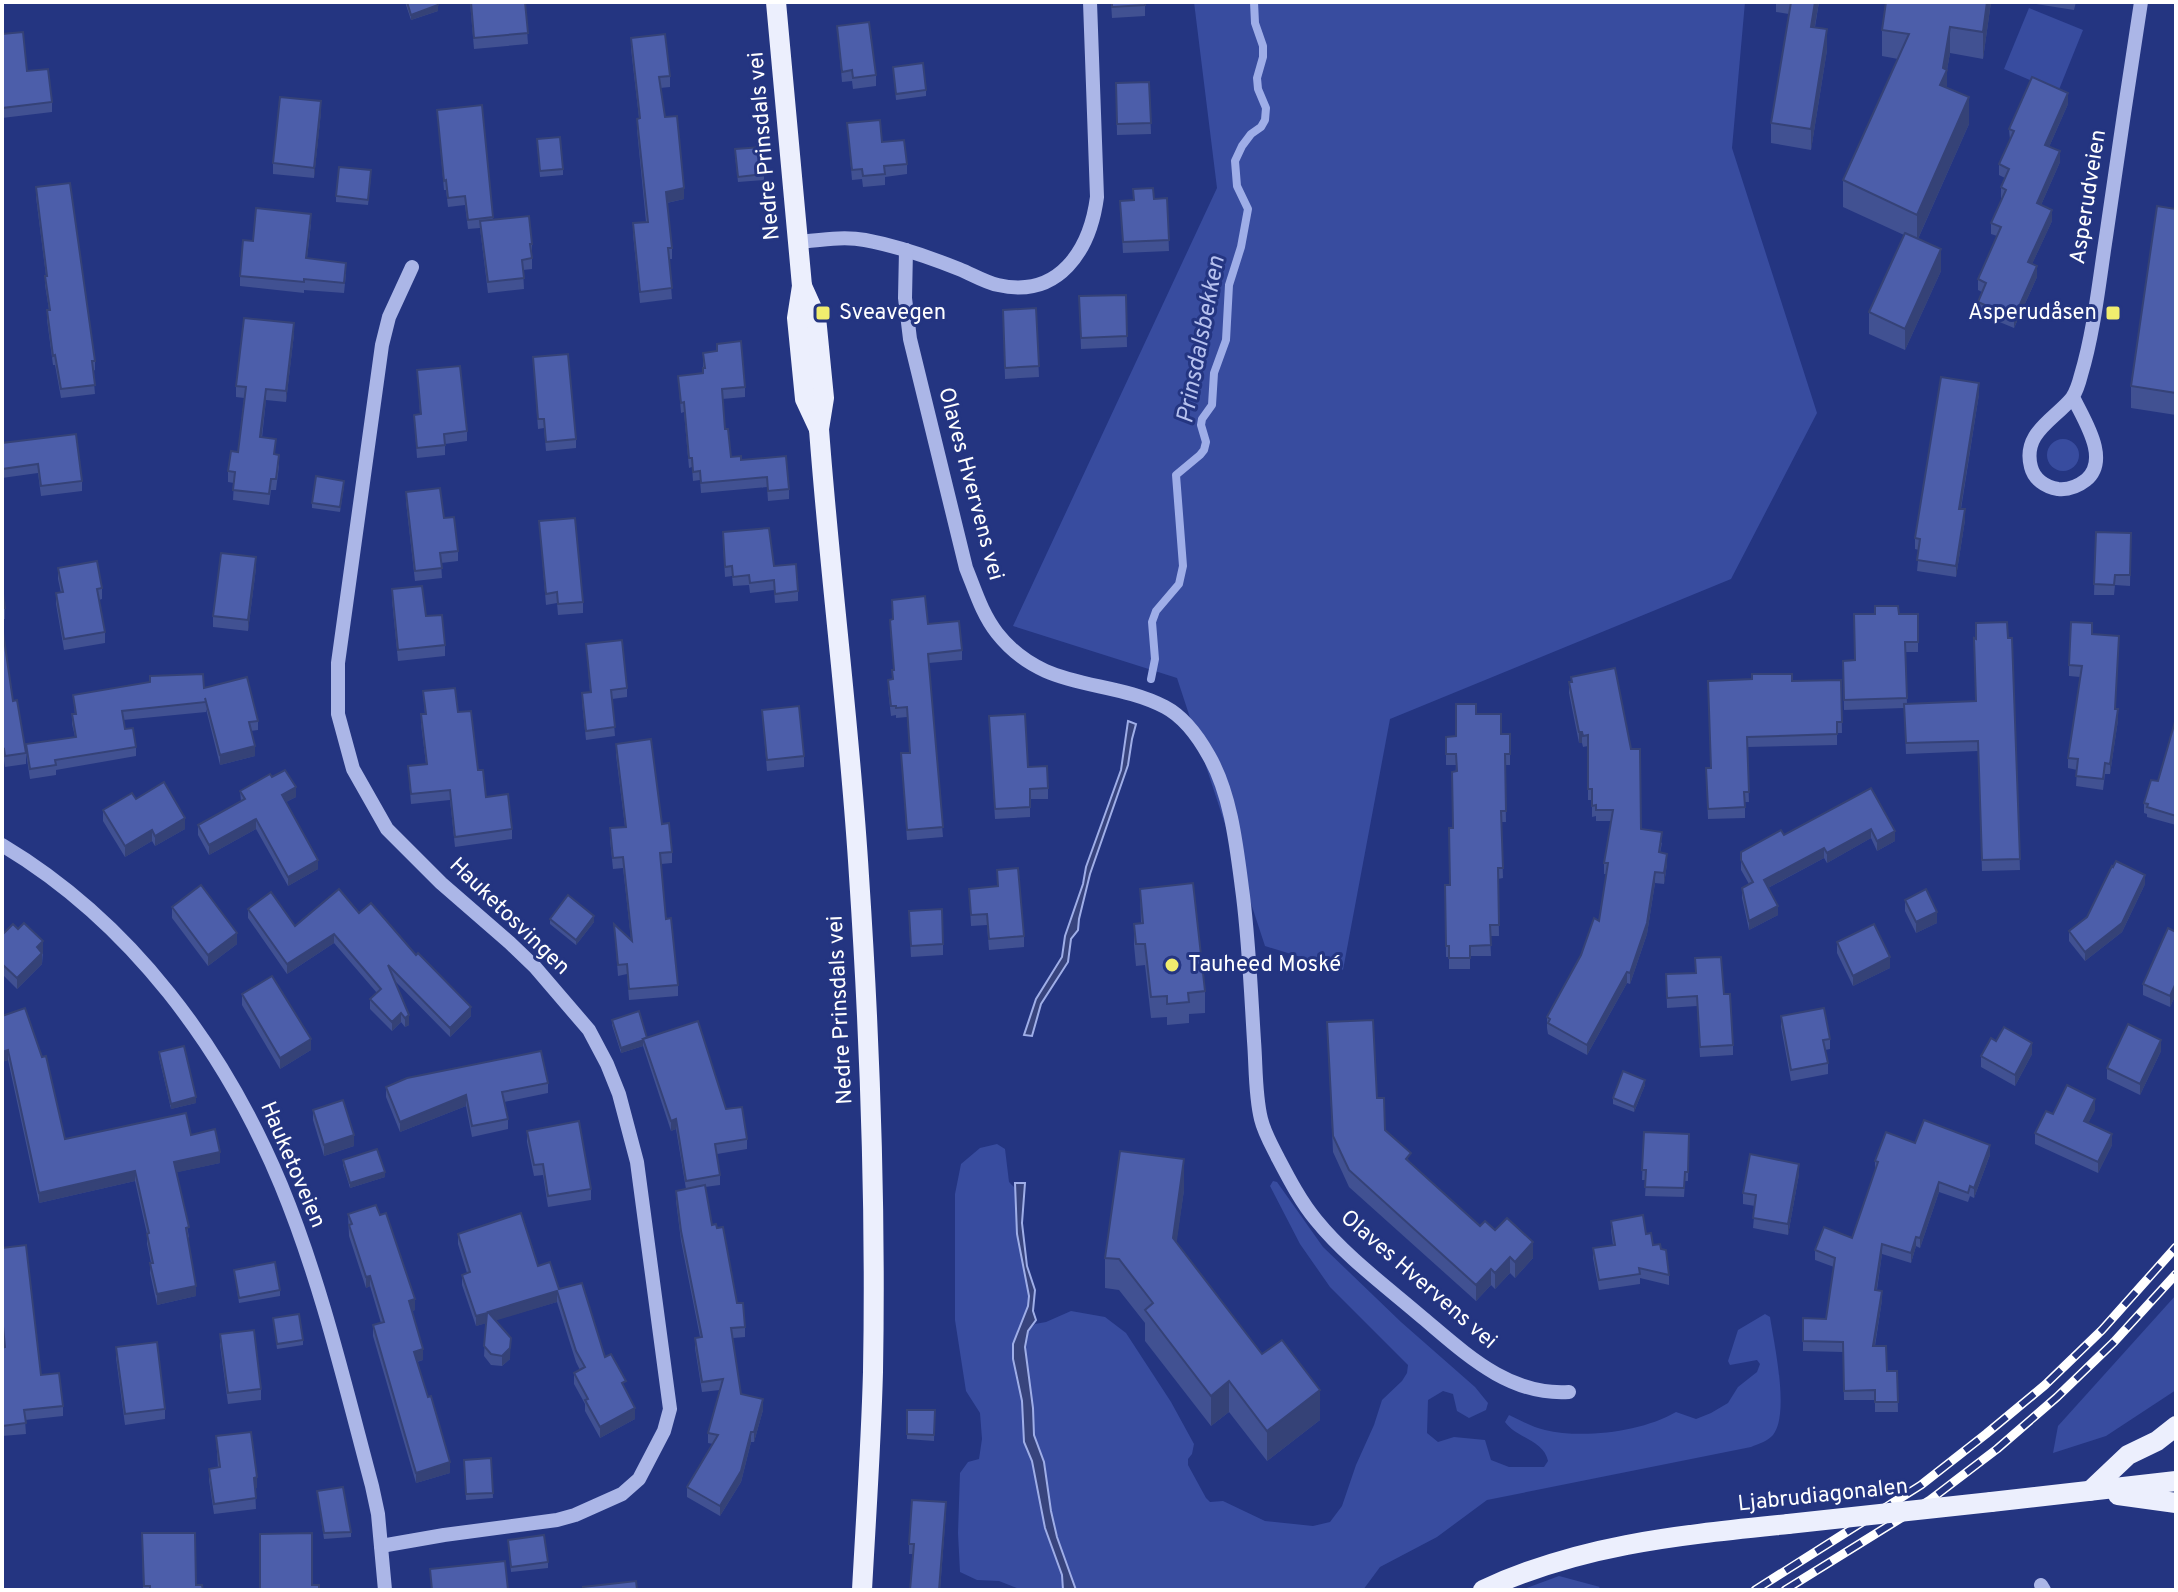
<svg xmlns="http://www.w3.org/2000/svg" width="2178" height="1592" font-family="Overpass,sans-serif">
  <rect width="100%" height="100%" fill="#243581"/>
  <!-- green -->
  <g fill="#384c9f">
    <polygon points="1194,2 1745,2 1732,148 1817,413 1731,579 1390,719 1343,970 1265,946 1177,678 1013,626 1217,188"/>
    <polygon points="2029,8 2083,30 2058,92 2004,69"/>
    <circle cx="2063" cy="455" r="16"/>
    <polygon points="997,1144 1005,1149 1009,1182 1015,1188 1017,1234 1029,1296 1028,1306 1013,1344 1013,1359 1022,1401 1026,1449 1032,1461 1045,1528 1062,1575 1063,1590 1022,1590 999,1581 977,1580 960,1572 958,1533 960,1473 968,1462 979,1459 982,1439 980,1413 966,1391 955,1320 955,1194 961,1164 980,1148"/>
    <path d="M1273,1181L1277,1182L1323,1247L1401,1322L1475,1387L1488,1403L1486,1410L1469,1418L1457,1411L1453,1394L1443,1391L1428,1400L1427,1433L1438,1442L1454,1437L1485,1440L1491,1460L1509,1467H1544L1548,1461C1544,1440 1516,1438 1505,1422L1509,1415C1520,1420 1532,1427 1545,1430C1582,1439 1642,1432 1676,1412L1696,1419L1711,1413L1728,1403L1738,1387L1757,1372L1760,1364L1757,1360L1730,1365L1728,1361L1738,1330L1765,1314L1770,1317C1774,1343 1790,1414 1773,1435C1768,1441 1758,1444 1751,1447L1487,1500L1437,1537L1380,1567L1363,1590H1076L1057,1537L1034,1435L1033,1408L1025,1358L1028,1331L1035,1324L1046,1322L1071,1311L1105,1317L1126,1333L1171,1402L1194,1444L1192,1454L1188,1459V1465L1206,1498L1210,1502L1223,1501L1265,1521L1313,1526L1330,1522L1342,1506L1356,1465L1374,1425L1382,1400L1402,1381L1407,1373L1408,1365L1330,1287L1300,1244L1270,1186Z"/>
    <polygon points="2176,1295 2176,1390 2106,1436 2053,1453 2058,1426"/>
    <polygon points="1559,1576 1600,1587 1596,1590 1521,1590"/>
  </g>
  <!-- water -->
  <g fill="#38447d" stroke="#9faee8" stroke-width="2">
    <polygon points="1128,721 1136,724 1132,739 1128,765 1090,874 1079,919 1078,930 1071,939 1068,962 1041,1004 1032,1036 1024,1035 1036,999 1062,957 1065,936 1083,884 1086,867 1121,770"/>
    <polygon points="1015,1183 1025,1183 1022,1223 1027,1266 1035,1290 1033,1311 1036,1320 1028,1331 1025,1347 1033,1408 1034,1435 1044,1462 1051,1511 1057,1537 1076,1590 1063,1590 1062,1575 1045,1528 1032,1461 1024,1442 1022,1401 1013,1359 1013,1344 1028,1306 1029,1296 1017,1234"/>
  </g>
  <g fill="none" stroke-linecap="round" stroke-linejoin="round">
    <!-- stream -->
    <polyline stroke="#9faee8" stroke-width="8" points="1151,679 1155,659 1152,622 1156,611 1179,584 1183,566 1176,475 1200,455 1204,450 1206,442 1201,425 1202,419 1212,405 1214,373 1226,340 1229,285 1241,247 1248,209 1237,186 1235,161 1242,146 1251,134 1261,127 1265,120 1266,108 1258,89 1257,78 1263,57 1263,46 1255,23 1254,2"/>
    <!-- minor -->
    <g stroke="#abb6e7" stroke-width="14">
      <path d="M798,242C820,240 844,236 865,240C897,246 929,257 959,269C972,274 984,282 998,285C1059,299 1090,250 1097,197L1090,2"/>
      <path d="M906,250L905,298L910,339L966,568C975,590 982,614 997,633C1044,693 1107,677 1165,707C1184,717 1199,738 1209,756C1232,796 1237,851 1243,896C1249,944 1251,993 1254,1041C1256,1066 1255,1095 1261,1119C1264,1132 1272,1146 1278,1158C1289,1179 1301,1202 1316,1220C1346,1257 1387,1287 1423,1318C1466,1354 1509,1396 1569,1392"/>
      <path d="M2073,397C2083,419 2111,459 2086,480C2077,487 2068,490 2058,489C2045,487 2034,479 2031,467C2022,433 2054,420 2072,398C2076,392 2079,383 2081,375C2094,332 2099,282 2106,237C2117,159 2129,80 2141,2"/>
      <path d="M2,845C131,922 224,1048 281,1185C321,1282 345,1385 372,1486L378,1514L385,1590"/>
      <polyline points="381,1546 444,1535 557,1520 575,1515 622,1494 639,1479 664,1431 670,1409 637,1162 619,1094 607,1064 589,1030 535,967 510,943 441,883 387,829 353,769 338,714 338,663 382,345 389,317 412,267"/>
      <polyline points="2041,1585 2044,1590"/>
    </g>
    <!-- major -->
    <g stroke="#eceffd" stroke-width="20">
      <polyline points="776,2 798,242 802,286 797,318 805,399 819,429"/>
      <path d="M802,286L816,317L824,398L819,429C830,578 850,727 859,876C870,1041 876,1207 873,1372C871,1445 866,1517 862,1590"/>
      <polyline points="2090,1491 2128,1455 2157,1441 2176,1426"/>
      <polyline points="2118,1495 2176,1503"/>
      <polyline points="1991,1502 2176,1481"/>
      <path d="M1483,1590C1581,1544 1682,1535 1788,1524"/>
    </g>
    <!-- rail casing -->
    <g stroke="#fff" stroke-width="9">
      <g id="rail">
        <polyline points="1755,1590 1921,1485 1986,1434 2045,1385 2102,1330 2176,1247"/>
        <polyline points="1785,1590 1930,1500 1997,1449 2057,1397 2114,1342 2176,1274"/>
      </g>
    </g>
    <!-- rail -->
    <use href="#rail" stroke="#243581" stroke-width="6" stroke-dasharray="18" stroke-linecap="butt"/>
    <!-- major-bridge -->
    <polyline stroke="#eceffd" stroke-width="20" points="1788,1524 1991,1502"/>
  </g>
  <!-- wall -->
  <g fill="#415192">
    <polygon points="405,2 437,2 438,11 411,20"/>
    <polygon points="470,2 525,2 528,44 474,49"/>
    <polygon points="1111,2 1145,2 1145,16 1112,18"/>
    <polygon points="1776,2 1819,2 1815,27 1827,50 1811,150 1771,143 1771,123 1789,14 1776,12"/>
    <polygon points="1886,2 1991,2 1983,59 1950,53 1947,70 1947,88 1969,124 1918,239 1941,271 1905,350 1869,334 1869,312 1904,235 1843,207 1843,180 1898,59 1882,56 1882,30"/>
    <polygon points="2036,2 2076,2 2074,10 2036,4"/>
    <polygon points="837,26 876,75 876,86 853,89 852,81 842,82"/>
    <polygon points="2,34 27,71 52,102 52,112 2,118"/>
    <polygon points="631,38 670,76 670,87 660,88 665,117 684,199 667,203 672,248 672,259 669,259 672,299 640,303 633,234 633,223 646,222 637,130 637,119 639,118 631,49"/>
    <polygon points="893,67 926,90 926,96 896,100"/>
    <polygon points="1149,82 1151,134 1117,135 1116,83"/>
    <polygon points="2068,104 2049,147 2060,162 2041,205 2052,221 2032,264 2037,277 2014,328 1978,313 1978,302 1982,292 1978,290 1978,279 1997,236 1991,234 1991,223 2002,199 2001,198 2001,187 2005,178 1999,175 1999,164 2010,140 2009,129"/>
    <polygon points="482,105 493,220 532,244 532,269 523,270 524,289 488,293 480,228 468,229 465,205 448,207 446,190 444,190 437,110"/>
    <polygon points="321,112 314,178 273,174 273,163"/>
    <polygon points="847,123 882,142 907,164 907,174 885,177 885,185 863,187 862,179 852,180"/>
    <polygon points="537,144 563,169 563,175 540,177"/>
    <polygon points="735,155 764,174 764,180 738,182"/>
    <polygon points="371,176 368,205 336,202 336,196"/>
    <polygon points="36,187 95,361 95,370 93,371 95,394 61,398 55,365 53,365 47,320 47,310 49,310 45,285 46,276 36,197"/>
    <polygon points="1167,198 1169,251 1123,253 1120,201"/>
    <polygon points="2176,209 2176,415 2131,408 2131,386"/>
    <polygon points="311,224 307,258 346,274 344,293 304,290 304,293 240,286 240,276 253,241"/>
    <polygon points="1126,295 1127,347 1081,349 1079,296"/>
    <polygon points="1036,308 1039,377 1005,379 1003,310"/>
    <polygon points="294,334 286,402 266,400 262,438 275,454 279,466 276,490 271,490 269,505 233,500 234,483 228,482 228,471 238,452 244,398 236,397 236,386"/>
    <polygon points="717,344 745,387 745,397 722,399 725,429 731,457 741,460 789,489 789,499 768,501 767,487 701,493 700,480 693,481 692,467 689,468 684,412 681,413 678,376 703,373 703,353 717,351"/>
    <polygon points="533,357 576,439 576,448 546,451 544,428 538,429"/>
    <polygon points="417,370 467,431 467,441 445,444 445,455 417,458 414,415 420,414"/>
    <polygon points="1979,394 1961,509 1965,520 1956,577 1917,571 1919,550 1915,549 1915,538"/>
    <polygon points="2,443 82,481 82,491 41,496 38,473 2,478"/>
    <polygon points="344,486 340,512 312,508 312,503"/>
    <polygon points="406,492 444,518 458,551 458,561 441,563 442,578 415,581 406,502"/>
    <polygon points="539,521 583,602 583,613 558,615 557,603 546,605"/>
    <polygon points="2096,532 2131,533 2130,586 2115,585 2114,595 2094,595"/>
    <polygon points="723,542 774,566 798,591 798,601 775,603 774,590 750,593 749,585 733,586 732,576 725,577"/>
    <polygon points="58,568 102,588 102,599 99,600 105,632 105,643 64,650 56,604 56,593 61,593 58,579"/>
    <polygon points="256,568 248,631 213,627 213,616"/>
    <polygon points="2,586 5,608 5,619 2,619"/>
    <polygon points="392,589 426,616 445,645 445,656 398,661 392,600"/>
    <polygon points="892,600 928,624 962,650 962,660 929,663 943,837 907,840 901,753 910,753 907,717 896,718 896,715 891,716 888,690 888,680 892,680 892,670 894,670 890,629 890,620 893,619"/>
    <polygon points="1899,614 1918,614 1918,652 1905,652 1907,704 1976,701 2008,638 2012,638 2020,870 1982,871 1978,751 1906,754 1904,708 1844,710 1843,661 1854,660"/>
    <polygon points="2,625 13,701 26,753 26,764 5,767 4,760 2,761"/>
    <polygon points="2092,634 2116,709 2118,720 2110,774 2105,774 2103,790 2076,786 2077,770 2068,768 2068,758 2080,677 2069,676 2069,665"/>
    <polygon points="586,644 627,688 627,697 612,699 615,736 586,740 582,702 582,693 590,692"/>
    <polygon points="150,676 204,688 258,721 258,730 251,731 255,756 220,765 206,709 206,712 123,720 125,729 136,747 136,756 56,770 56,775 30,779 26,753 26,744 75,737 72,724 72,714 75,714 73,695 150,682"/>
    <polygon points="1571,677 1641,829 1662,843 1660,853 1667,864 1664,884 1655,883 1647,934 1630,984 1627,983 1587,1055 1548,1034 1547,1028 1547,1017 1599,921 1607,874 1604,874 1604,863 1611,821 1596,821 1596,816 1592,817 1592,800 1588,800 1588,746 1583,747 1582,743 1579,743 1569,693 1569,682 1571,682"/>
    <polygon points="1841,680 1842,733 1837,733 1837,745 1747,747 1749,802 1745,802 1745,818 1708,819 1706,768 1711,768 1792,681"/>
    <polygon points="423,691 458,712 478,770 486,797 512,829 512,839 455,847 450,800 411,804 408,766 426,764 421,724 421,714 425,714"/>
    <polygon points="762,710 804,756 804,767 767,771"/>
    <polygon points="1476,714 1501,734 1510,734 1510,765 1505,765 1506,822 1501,822 1503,878 1498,879 1499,936 1490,936 1491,956 1470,956 1470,969 1449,969 1449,957 1446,957 1445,885 1449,885 1456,765 1446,765 1446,748"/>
    <polygon points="989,716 1028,767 1048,788 1048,799 1030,799 1030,817 995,819"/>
    <polygon points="2176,718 2176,825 2147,817 2147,814 2144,813 2144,803 2158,781"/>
    <polygon points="616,744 662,824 672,852 672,863 661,864 666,919 678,985 678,996 629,1000 627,974 618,976 614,924 631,939 623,868 613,869 610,839 610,828 625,827 616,755"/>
    <polygon points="272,777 296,797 286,802 318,869 288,886 256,829 209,855 198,835 198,825 241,801 240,791"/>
    <polygon points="1871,788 1895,841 1877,851 1871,838 1827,863 1824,858 1768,888 1778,915 1749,930 1742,898 1742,888 1749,884 1741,870 1741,852 1784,835"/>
    <polygon points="136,799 185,829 155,846 152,841 125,857 103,821 103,810"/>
    <polygon points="997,870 1024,936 1024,947 989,950 987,925 971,926 969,889 998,886"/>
    <polygon points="2145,884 2122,932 2085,961 2069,941 2069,931 2087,917"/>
    <polygon points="1140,889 1205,991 1205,1013 1189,1014 1189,1023 1167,1025 1167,1017 1151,1018 1145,965 1136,966 1134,945 1134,924 1141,923"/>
    <polygon points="1905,900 1937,923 1916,933 1905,911"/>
    <polygon points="172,907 237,944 208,966 172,918"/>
    <polygon points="248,909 295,926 359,913 416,955 471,1016 450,1037 395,981 409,1025 405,1027 401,1022 392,1031 370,1009 370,999 377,993 334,943 287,974 248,918"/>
    <polygon points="550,919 594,922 576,945 550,924"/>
    <polygon points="909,922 943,944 943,955 911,957"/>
    <polygon points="2176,932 2176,994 2170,1007 2143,995 2143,984"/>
    <polygon points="2,935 43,952 42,964 17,989 2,974"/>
    <polygon points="1837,942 1890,968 1853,986 1837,953"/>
    <polygon points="1666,974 1724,994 1733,1045 1733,1055 1700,1057 1697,1006 1667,1008"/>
    <polygon points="242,994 311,1050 280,1069 242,1005"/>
    <polygon points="2,1016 65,1139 191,1135 220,1163 177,1172 189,1237 188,1238 196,1296 157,1305 150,1273 151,1263 147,1244 147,1234 135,1181 39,1203 8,1060 2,1062"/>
    <polygon points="1781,1016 1830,1039 1830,1049 1825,1050 1828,1063 1828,1074 1791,1081 1781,1027"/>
    <polygon points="612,1020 647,1038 726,1109 747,1139 747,1149 717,1154 720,1175 720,1185 705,1187 712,1225 745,1327 745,1337 733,1338 741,1394 763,1410 754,1442 751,1442 741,1482 720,1516 687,1497 687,1487 713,1444 708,1443 708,1433 720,1390 702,1392 695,1348 695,1338 700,1337 681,1241 676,1201 676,1191 686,1189 676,1129 671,1131 643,1046 621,1053 612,1025"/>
    <polygon points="1327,1022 1377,1098 1385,1130 1411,1163 1480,1226 1495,1230 1533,1258 1515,1278 1510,1273 1495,1289 1491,1285 1476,1301 1349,1187 1333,1152"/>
    <polygon points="1996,1041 2032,1054 2015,1086 1981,1067 1981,1056"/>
    <polygon points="2161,1051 2140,1095 2107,1079 2107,1068"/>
    <polygon points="159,1052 196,1103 171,1109 159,1057"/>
    <polygon points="548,1083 548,1093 504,1102 508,1119 508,1129 472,1137 466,1106 400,1132 386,1097 386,1087"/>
    <polygon points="1645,1085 1634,1112 1613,1104 1613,1098"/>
    <polygon points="313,1110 354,1146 324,1156 313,1120"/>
    <polygon points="2095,1110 2088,1123 2112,1145 2098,1173 2035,1144 2035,1133 2053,1114"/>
    <polygon points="527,1131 591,1189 591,1200 548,1207 543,1175 534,1176 527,1142"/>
    <polygon points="1644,1132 1689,1134 1688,1181 1685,1181 1684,1197 1645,1196 1646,1180 1642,1180"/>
    <polygon points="1915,1143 1990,1155 1974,1198 1970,1196 1968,1202 1939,1192 1920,1248 1916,1246 1911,1263 1882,1254 1877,1290 1882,1300 1875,1346 1887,1371 1897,1371 1898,1412 1875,1412 1875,1400 1844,1400 1843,1352 1803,1351 1803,1318 1826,1319 1834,1267 1815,1260 1815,1250 1852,1238 1875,1171 1875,1161"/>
    <polygon points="343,1160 385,1177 350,1188 343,1165"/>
    <polygon points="1799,1174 1788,1235 1753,1228 1755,1206 1743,1204 1743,1193"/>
    <polygon points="1184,1190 1176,1243 1262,1354 1320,1420 1267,1461 1229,1412 1211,1426 1145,1341 1145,1323 1119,1290 1105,1288 1105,1258"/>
    <polygon points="348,1214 415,1310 412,1311 423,1360 417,1362 450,1473 416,1483 373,1336 373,1325 381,1323 370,1286 366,1288 349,1236"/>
    <polygon points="1611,1221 1646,1234 1669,1275 1669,1285 1640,1278 1640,1284 1599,1290 1593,1258 1593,1248 1613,1245 1611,1231"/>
    <polygon points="458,1234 538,1266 559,1289 605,1357 626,1391 635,1419 600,1438 585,1411 585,1404 574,1384 574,1373 580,1370 576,1362 557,1302 495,1320 510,1359 502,1366 491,1365 484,1356 486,1323 476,1326 462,1285 462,1275 467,1273 458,1244"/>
    <polygon points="2,1248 41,1375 63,1406 63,1416 25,1420 26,1434 2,1436 2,1348 4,1347 2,1326"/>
    <polygon points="234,1270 280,1290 280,1296 239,1303"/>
    <polygon points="273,1318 303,1340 303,1345 277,1349"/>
    <polygon points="220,1334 261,1389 261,1400 228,1404 220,1345"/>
    <polygon points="116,1347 165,1409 165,1419 125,1425 116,1358"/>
    <polygon points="907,1410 935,1410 934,1441 907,1439"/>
    <polygon points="216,1436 257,1488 255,1488 256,1509 214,1514 209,1480 209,1469 218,1468"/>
    <polygon points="491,1458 493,1498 466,1500 464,1460"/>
    <polygon points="317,1491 351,1532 351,1537 324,1539"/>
    <polygon points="946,1512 940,1590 910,1590 913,1554 909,1554 909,1544"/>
    <polygon points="142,1533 196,1585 203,1590 143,1590"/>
    <polygon points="508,1540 548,1562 548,1568 511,1572"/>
  </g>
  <!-- shaded-wall -->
  <g fill="#354277">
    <polygon points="1815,2 1819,2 1811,47 1811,27"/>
    <polygon points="1987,2 1991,2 1983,59 1983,32"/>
    <polygon points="438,5 438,11 411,20 411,15"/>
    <polygon points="1950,27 1950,53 1947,70 1947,97 1940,85"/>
    <polygon points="1827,29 1827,50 1811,150 1811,129"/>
    <polygon points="2068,93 2068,104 2045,156 2045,145"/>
    <polygon points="1969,97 1969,124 1917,241 1917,215"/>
    <polygon points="321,101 321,112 314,178 314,168"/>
    <polygon points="2060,151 2060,162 2037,214 2037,203"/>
    <polygon points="684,188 684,199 666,203 666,192"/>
    <polygon points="2052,210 2052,221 2028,273 2028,262"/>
    <polygon points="1941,249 1941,271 1905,350 1905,329"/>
    <polygon points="2037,266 2037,277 2014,328 2014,318"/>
    <polygon points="294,323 294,334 286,402 286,391"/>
    <polygon points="1979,383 1979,394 1959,519 1959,509"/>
    <polygon points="266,389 266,400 260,448 260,437"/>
    <polygon points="1965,509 1965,520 1956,577 1956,566"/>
    <polygon points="256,557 256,568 248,631 248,620"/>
    <polygon points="2118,709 2118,720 2110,774 2110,764"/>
    <rect x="1579" y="732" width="3" height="11"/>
    <polygon points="255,746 255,756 220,765 220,755"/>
    <polygon points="296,787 296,797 282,804 282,795"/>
    <polygon points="185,818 185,829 155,846 155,836"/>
    <polygon points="256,819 256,829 209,855 209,845"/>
    <polygon points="1871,829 1871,838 1827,863 1827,853"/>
    <polygon points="152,830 152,841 125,857 125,846"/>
    <polygon points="1895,831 1895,841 1877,851 1877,841"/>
    <polygon points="1824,848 1824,858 1764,890 1764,880"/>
    <polygon points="1667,854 1667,864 1664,884 1664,873"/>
    <polygon points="318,860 318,869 288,886 288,877"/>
    <polygon points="1655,872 1655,883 1647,934 1630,984 1630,973"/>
    <polygon points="2145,875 2145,884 2122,932 2085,961 2085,952"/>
    <polygon points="1778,906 1778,915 1749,930 1749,921"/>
    <polygon points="1937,912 1937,923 1916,933 1916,922"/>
    <polygon points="594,916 594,922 576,945 576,940"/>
    <polygon points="237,933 237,944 208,966 208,955"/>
    <polygon points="334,934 334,943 287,974 287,964"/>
    <polygon points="43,941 43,952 37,958 37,947"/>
    <polygon points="42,953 42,964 17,989 17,978"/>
    <polygon points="1890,957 1890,968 1853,986 1853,976"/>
    <polygon points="1627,972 1627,983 1587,1055 1587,1045"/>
    <polygon points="2176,983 2176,994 2170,1007 2170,996"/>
    <polygon points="471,1007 471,1016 450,1037 450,1028"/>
    <polygon points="401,1013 401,1022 392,1031 392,1022"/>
    <polygon points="409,1015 409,1025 405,1027 405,1018"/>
    <polygon points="311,1039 311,1050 280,1069 280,1058"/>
    <polygon points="643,1040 643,1046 621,1053 621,1048"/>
    <polygon points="2161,1040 2161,1051 2140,1095 2140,1084"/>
    <polygon points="2032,1043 2032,1054 2015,1086 2015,1075"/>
    <polygon points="8,1050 8,1060 2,1062 2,1052"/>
    <polygon points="1645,1080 1645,1085 1634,1112 1634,1107"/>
    <polygon points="466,1095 466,1106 400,1132 400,1122"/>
    <polygon points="196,1097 196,1103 171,1109 171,1104"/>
    <polygon points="2095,1099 2095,1110 2084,1132 2084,1121"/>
    <polygon points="676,1119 676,1129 671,1131 671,1121"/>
    <polygon points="2112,1134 2112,1145 2098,1173 2098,1162"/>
    <polygon points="354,1135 354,1146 324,1156 324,1145"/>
    <polygon points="1990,1145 1990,1155 1974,1198 1974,1188"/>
    <polygon points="220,1152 220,1163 174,1173 174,1162"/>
    <polygon points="1184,1159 1184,1190 1173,1269 1173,1238"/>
    <polygon points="1799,1164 1799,1174 1788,1235 1788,1224"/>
    <polygon points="135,1171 135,1181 39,1203 39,1193"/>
    <polygon points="385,1172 385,1177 350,1188 350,1183"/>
    <polygon points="1939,1182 1939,1192 1920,1248 1920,1238"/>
    <polygon points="1916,1237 1916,1246 1911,1263 1911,1253"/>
    <polygon points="1533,1242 1533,1258 1515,1278 1515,1262"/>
    <polygon points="1882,1244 1882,1254 1875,1299 1875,1290"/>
    <polygon points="1510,1257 1510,1273 1495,1289 1495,1273"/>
    <polygon points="1491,1269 1491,1285 1476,1301 1476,1285"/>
    <polygon points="370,1276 370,1286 366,1288 366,1277"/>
    <polygon points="196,1286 196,1296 157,1305 157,1294"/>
    <polygon points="557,1291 557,1302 488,1323 488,1312"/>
    <polygon points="1882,1291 1882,1300 1873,1355 1873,1346"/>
    <polygon points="415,1299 415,1310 409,1312 409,1301"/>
    <polygon points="487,1313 487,1323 476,1326 476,1316"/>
    <polygon points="511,1338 510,1359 502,1366 502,1356"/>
    <polygon points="423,1349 423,1360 414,1362 414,1352"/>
    <polygon points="1229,1381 1229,1412 1211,1426 1211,1396"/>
    <polygon points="1320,1390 1320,1420 1267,1461 1267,1431"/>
    <polygon points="763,1399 763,1410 754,1442 754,1432"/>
    <polygon points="635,1408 635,1419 600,1438 600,1427"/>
    <polygon points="751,1432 751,1442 741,1482 720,1516 720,1506"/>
    <polygon points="450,1462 450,1473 416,1483 416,1473"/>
    <polygon points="257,1477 257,1488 254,1489 254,1478"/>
  </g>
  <!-- building -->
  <g fill="#4c5eaa" stroke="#354277" stroke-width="2">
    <polygon points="407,2 437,2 438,5 411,15"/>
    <polygon points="471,2 525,2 528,33 474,38"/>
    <polygon points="1112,2 1145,2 1145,5 1112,7"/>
    <polygon points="1791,2 1815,2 1811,27 1827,29 1811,129 1771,123"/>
    <polygon points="1886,2 1987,2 1983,32 1950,27 1943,68 1947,70 1940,85 1969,97 1917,215 1843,180 1909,34 1882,30"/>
    <polygon points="869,22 876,75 853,78 852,70 842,72 837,26"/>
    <polygon points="23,32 27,71 48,69 52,102 2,108 2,34"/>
    <polygon points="665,34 670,76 659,77 665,117 677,116 684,188 666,192 672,248 668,248 672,288 640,292 633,223 648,222 637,119 640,118 631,38"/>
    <polygon points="923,63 926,90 896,94 893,67"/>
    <polygon points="2032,77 2068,93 2045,145 2060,151 2037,203 2052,210 2028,262 2037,266 2014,318 1978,302 1986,283 1978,279 2001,227 1991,223 2006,190 2001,187 2009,169 1999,164 2014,131 2009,129"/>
    <polygon points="1149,82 1151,123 1117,124 1116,83"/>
    <polygon points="280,97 321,101 314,168 273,163"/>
    <polygon points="482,105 493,217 468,220 465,196 448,198 446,180 444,181 437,110"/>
    <polygon points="880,120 882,142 904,140 907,164 884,166 885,174 863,176 862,169 852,170 847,123"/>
    <polygon points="560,137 563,169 540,171 537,139"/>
    <polygon points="762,147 764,174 738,177 735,149"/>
    <polygon points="339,167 371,170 368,200 336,196"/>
    <polygon points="70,183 95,361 92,361 95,385 61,389 55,355 53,356 47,310 50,310 45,276 47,276 36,187"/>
    <polygon points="1153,188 1154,199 1167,198 1169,240 1123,242 1120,201 1134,200 1133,189"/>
    <polygon points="2157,206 2176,209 2176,393 2131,386"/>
    <polygon points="256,208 311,214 306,258 346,263 344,283 304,279 304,282 240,276 243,240 253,241"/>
    <polygon points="529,216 532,244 530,244 532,258 522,260 524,278 488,282 480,221"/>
    <polygon points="1905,233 1941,249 1905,329 1869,312"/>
    <polygon points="1126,295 1127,336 1081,338 1079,296"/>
    <polygon points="1036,308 1039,366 1005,368 1003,310"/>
    <polygon points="244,318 294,323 286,391 266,389 260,437 276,439 274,454 279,455 276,479 271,479 269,494 233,490 235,472 228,471 231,451 238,452 246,387 236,386"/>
    <polygon points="741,341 745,387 722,389 725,429 728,429 731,457 741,456 741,460 786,456 789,489 768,491 767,477 701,483 700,471 693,472 692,458 689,458 684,402 681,403 678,376 703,373 703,368 705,368 703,353 717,351 717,344"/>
    <polygon points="568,354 576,439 546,442 544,419 538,419 533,357"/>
    <polygon points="460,366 467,431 444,434 445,445 417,448 414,415 421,414 417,370"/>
    <polygon points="1941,377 1979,383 1959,509 1965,509 1956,566 1917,560 1920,539 1915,538"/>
    <polygon points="76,434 82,481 41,486 38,464 2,469 2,443"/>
    <polygon points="316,476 344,481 340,507 312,503"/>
    <polygon points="440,488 444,518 454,517 458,551 440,553 442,568 415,571 406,492"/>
    <polygon points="575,518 583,602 558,604 557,592 546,594 539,521"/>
    <polygon points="769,528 774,566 796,564 798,591 775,594 774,580 750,583 749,575 733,577 732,566 725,567 723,532"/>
    <polygon points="2096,532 2131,533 2130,575 2115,575 2114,585 2094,584"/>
    <polygon points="221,553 256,557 248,620 213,616"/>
    <polygon points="97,561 102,588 97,589 105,632 64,639 56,593 63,592 58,568"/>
    <polygon points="2,586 5,608 2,608"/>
    <polygon points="422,586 426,616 442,615 445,645 398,650 392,589"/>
    <polygon points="925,596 928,624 959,621 962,650 928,654 943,827 907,830 901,753 910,753 907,707 896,708 896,706 891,706 888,680 893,679 892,670 894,670 890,620 893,619 892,600"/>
    <polygon points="1875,606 1898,606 1899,614 1918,614 1918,642 1905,642 1907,698 1844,700 1843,661 1855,660 1854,614 1875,614"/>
    <polygon points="2007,622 2008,638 2012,638 2020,859 1982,860 1978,741 1906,743 1904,704 1976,701 1974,638 1976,639 1976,623"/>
    <polygon points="2071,622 2092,623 2092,634 2119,636 2115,709 2118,709 2110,764 2105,763 2103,779 2076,776 2078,759 2068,758 2082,666 2069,665"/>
    <polygon points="2,625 13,701 17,700 26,753 5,756 4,749 2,750"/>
    <polygon points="622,640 627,688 611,690 615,727 586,731 582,693 591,692 586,644"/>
    <polygon points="1615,668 1631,749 1640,749 1641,829 1662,832 1659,852 1667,854 1664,873 1655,872 1647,923 1630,973 1627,972 1587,1045 1548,1023 1550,1019 1547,1017 1581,955 1594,918 1599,921 1608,863 1604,863 1613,810 1596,810 1596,805 1592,806 1592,789 1588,789 1588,735 1583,736 1582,732 1579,732 1569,682 1572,682 1571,677"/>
    <polygon points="203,674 204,688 247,677 258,721 249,722 255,746 220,755 205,698 206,702 122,711 125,729 133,728 136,747 55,760 56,765 30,769 26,744 76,737 72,714 76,714 73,695 150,682 150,676"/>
    <polygon points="1752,674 1792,674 1792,681 1841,680 1842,722 1837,722 1837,734 1747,737 1749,792 1744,792 1745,807 1708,809 1706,768 1711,768 1708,681 1752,679"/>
    <polygon points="455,688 458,712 471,711 478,770 483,770 486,797 508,794 512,829 455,837 450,790 411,794 408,766 427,764 421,714 426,714 423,691"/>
    <polygon points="1456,704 1476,704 1476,714 1501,714 1501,734 1510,734 1510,754 1505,754 1506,811 1501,811 1503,868 1498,868 1499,925 1490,925 1491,945 1470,946 1470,958 1449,958 1449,946 1446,946 1445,885 1450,885 1449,828 1453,828 1452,772 1457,771 1456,754 1446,754 1446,737 1456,736"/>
    <polygon points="799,706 804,756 767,760 762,710"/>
    <polygon points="1025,714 1028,767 1047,766 1048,788 1030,789 1030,807 995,809 989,716"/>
    <polygon points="2176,718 2176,816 2147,807 2148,804 2144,803 2151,780 2158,781"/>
    <polygon points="651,739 662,824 669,823 672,852 660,853 666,919 671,918 678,985 629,989 627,964 618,965 614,924 632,941 623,857 613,858 610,828 626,827 616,744"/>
    <polygon points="285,770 296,787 282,795 318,860 288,877 256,819 209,845 198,825 245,799 240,791 270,774 272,777"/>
    <polygon points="164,782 185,818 155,836 152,830 125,846 103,810 132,793 136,799"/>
    <polygon points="1871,788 1895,831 1877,841 1871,829 1827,853 1824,848 1764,880 1778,906 1749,921 1742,888 1753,882 1741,860 1741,852 1781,830 1784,835"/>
    <polygon points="2116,861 2145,875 2122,923 2085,952 2069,931 2087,917 2112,866 2113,867"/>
    <polygon points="1018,868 1024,936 989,939 987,914 971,915 969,889 998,886 997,870"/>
    <polygon points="1193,883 1205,991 1188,993 1189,1002 1167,1004 1167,996 1151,997 1145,944 1136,944 1134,924 1143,923 1140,889"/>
    <polygon points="201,885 237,933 208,955 172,907"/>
    <polygon points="339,889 359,913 371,903 416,955 418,953 471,1007 450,1028 388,965 409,1015 405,1018 401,1013 392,1022 370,999 381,989 334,934 287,964 248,909 271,892 295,926"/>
    <polygon points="1926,889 1937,912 1916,922 1905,900"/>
    <polygon points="568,895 594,916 576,940 550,919"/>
    <polygon points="942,909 943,944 911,946 909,911"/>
    <polygon points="24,923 43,941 37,947 42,953 17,978 2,964 2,935 13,924 18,929"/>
    <polygon points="1874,924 1890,957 1853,976 1837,942"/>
    <polygon points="2168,928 2176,932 2176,983 2170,996 2143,984"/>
    <polygon points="1721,957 1724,994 1730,994 1733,1045 1700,1047 1697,996 1667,998 1666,974 1696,973 1695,958"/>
    <polygon points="272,976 311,1039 280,1058 242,994"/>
    <polygon points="25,1008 42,1057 46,1056 65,1139 186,1113 191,1135 215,1129 220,1152 174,1162 189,1227 186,1228 196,1286 157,1294 150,1263 153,1263 147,1234 149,1233 135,1171 39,1193 8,1050 2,1052 2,1016"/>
    <polygon points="1824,1008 1830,1039 1823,1040 1828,1063 1791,1070 1781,1016"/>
    <polygon points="639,1011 647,1038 643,1039 644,1040 621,1048 612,1020"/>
    <polygon points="1373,1020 1377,1098 1384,1098 1385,1130 1411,1153 1406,1159 1480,1226 1485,1221 1495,1230 1507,1218 1533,1242 1515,1262 1510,1257 1495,1273 1491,1269 1476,1285 1349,1170 1333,1136 1327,1022"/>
    <polygon points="698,1021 726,1109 742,1107 747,1139 715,1144 720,1175 686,1181 676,1119 671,1121 643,1039"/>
    <polygon points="2128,1024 2161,1040 2140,1084 2107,1068"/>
    <polygon points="2004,1027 2032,1043 2015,1075 1981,1056 1991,1038 1996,1041"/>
    <polygon points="184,1046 196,1097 171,1104 159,1052"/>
    <polygon points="541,1051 548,1083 502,1092 508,1119 472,1126 466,1095 400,1122 386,1087 407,1078"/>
    <polygon points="1623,1071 1645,1080 1634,1107 1613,1098"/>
    <polygon points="2067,1085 2095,1099 2084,1121 2112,1134 2098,1162 2035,1133 2046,1111 2053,1114"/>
    <polygon points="343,1100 354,1135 324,1145 313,1110"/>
    <polygon points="1924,1120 1990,1145 1974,1188 1970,1186 1968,1193 1939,1182 1920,1238 1916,1237 1911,1253 1882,1244 1875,1290 1882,1291 1873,1346 1886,1346 1887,1371 1897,1371 1898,1402 1875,1402 1875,1390 1844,1391 1843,1342 1803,1341 1803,1318 1826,1319 1835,1258 1815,1250 1824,1227 1852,1238 1878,1162 1875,1161 1886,1132 1915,1143"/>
    <polygon points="579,1121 591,1189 548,1196 543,1164 534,1165 527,1131"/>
    <polygon points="1644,1132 1689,1134 1688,1172 1685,1172 1684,1188 1645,1187 1646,1170 1642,1170"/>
    <polygon points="377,1149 385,1172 350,1183 343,1160"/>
    <polygon points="1120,1151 1184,1159 1173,1238 1262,1354 1282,1340 1320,1390 1267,1431 1229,1381 1211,1396 1145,1310 1153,1303 1119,1259 1105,1258"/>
    <polygon points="1750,1154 1799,1164 1788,1224 1753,1218 1756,1195 1743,1193"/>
    <polygon points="705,1185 712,1225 716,1224 717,1228 723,1227 737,1303 743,1303 745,1327 731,1328 741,1394 763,1399 754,1432 751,1432 741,1471 720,1506 687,1487 718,1435 708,1433 723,1379 702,1382 695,1338 702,1337 681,1231 676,1191"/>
    <polygon points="376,1205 380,1215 386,1213 415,1299 409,1301 423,1349 414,1352 428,1397 431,1396 450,1462 416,1473 373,1325 384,1322 370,1276 366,1277 349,1225 352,1224 348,1214"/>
    <polygon points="521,1213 538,1266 550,1262 559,1289 582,1283 605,1357 611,1354 626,1381 622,1383 635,1408 600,1427 585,1400 588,1399 574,1373 585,1367 576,1351 557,1291 488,1312 511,1338 510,1348 502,1356 491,1354 484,1346 487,1313 476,1316 462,1275 470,1272 458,1234"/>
    <polygon points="1643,1215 1646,1234 1651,1233 1653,1245 1660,1244 1661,1249 1666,1250 1669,1275 1639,1268 1640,1274 1599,1280 1593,1248 1615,1245 1611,1221"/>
    <polygon points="26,1245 41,1375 59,1373 63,1406 24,1410 26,1423 2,1426 2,1348 5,1347 2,1316 2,1248"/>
    <polygon points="275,1262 280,1290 239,1298 234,1270"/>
    <polygon points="299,1314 303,1340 277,1344 273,1318"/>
    <polygon points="254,1330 261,1389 228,1393 220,1334"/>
    <polygon points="157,1342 165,1409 125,1414 116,1347"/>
    <polygon points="907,1410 935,1410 934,1435 907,1434"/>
    <polygon points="251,1432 257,1477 254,1478 256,1498 214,1504 209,1469 220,1467 216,1436"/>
    <polygon points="491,1458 493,1493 466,1494 464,1460"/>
    <polygon points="343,1487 351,1532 324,1533 317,1491"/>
    <polygon points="912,1500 946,1502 939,1590 910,1590 914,1544 909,1544"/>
    <polygon points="142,1533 195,1533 196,1585 202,1585 203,1590 150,1590 150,1586 144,1586"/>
    <polygon points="312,1533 312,1585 319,1585 319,1590 260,1590 260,1534"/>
    <polygon points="544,1535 548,1562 511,1567 508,1540"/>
    <polygon points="505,1561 508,1590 432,1590 430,1569"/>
    <polygon points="636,1581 637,1590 583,1590 583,1587"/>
  </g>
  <!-- markers -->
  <g fill="#f1ed6e" stroke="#243581" stroke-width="3">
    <rect x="815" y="305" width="16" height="16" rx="4"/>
    <rect x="2105" y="305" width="16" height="16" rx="4"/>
    <circle cx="1172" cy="965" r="8"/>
  </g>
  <g text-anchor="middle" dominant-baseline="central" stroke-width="6" stroke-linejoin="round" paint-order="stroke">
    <!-- street labels -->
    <g font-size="22" fill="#fff" stroke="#243581">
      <text transform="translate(765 146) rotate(-95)">Nedre Prinsdals vei</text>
      <text transform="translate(2089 197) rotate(-81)">Asperudveien</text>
      <text transform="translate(970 484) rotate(75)">Olaves Hvervens vei</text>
      <text transform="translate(509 917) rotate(44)">Hauketosvingen</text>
      <text transform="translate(841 1010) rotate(-93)">Nedre Prinsdals vei</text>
      <text transform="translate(292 1165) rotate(67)">Hauketoveien</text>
      <text transform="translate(1418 1280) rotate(41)">Olaves Hvervens vei</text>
      <text transform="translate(1823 1496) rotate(-6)">Ljabrudiagonalen</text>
    </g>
    <!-- poi labels -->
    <g font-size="22" fill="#fff" stroke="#243581" text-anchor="start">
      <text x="839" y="313">Sveavegen</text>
      <text x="2097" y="313" text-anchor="end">Asperudåsen</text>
      <text x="1188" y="965">Tauheed Moské</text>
    </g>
    <!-- water labels -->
    <g font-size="24" font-style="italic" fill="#b6c1ef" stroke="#243581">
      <text transform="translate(1202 340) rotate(-79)">Prinsdalsbekken</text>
    </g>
  </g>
  <!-- border -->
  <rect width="2178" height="1592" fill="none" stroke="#ffffff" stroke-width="8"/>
</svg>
